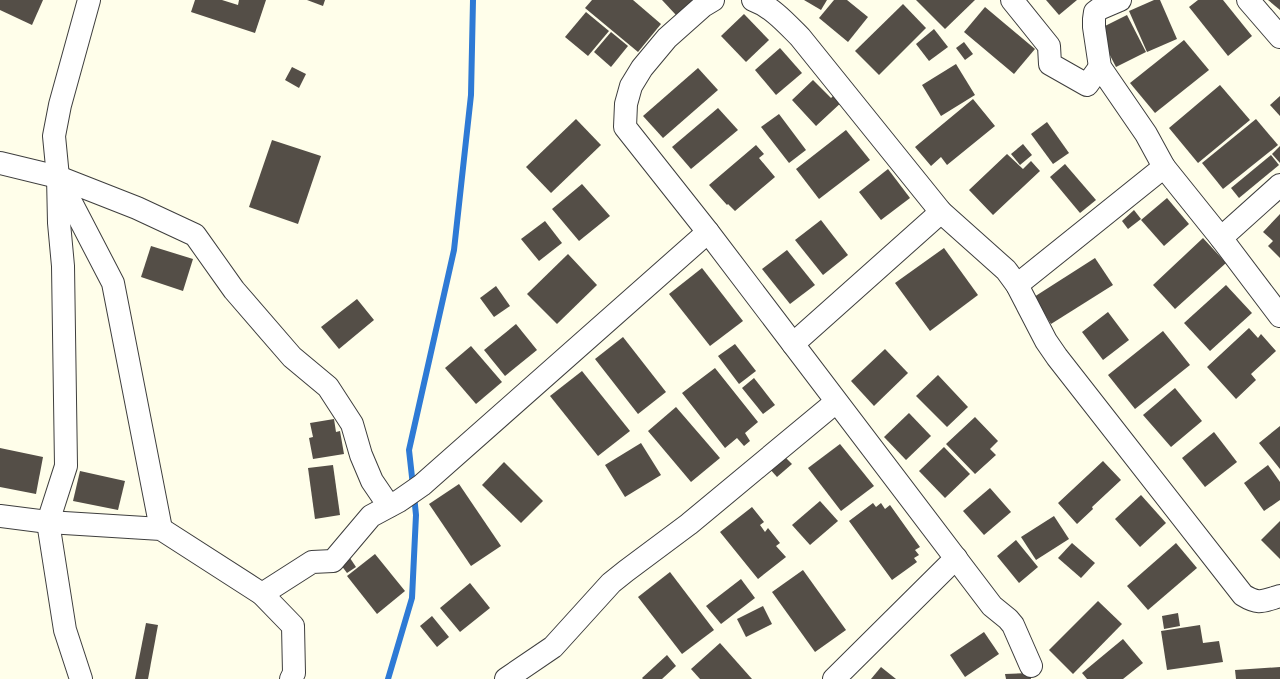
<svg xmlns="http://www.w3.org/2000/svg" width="1280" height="679" font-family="Spectral,serif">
  <rect width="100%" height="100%" fill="#fffeea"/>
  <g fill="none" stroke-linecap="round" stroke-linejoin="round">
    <!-- stream -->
    <g stroke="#2e7ad5" stroke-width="6">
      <polyline points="413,486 409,450 454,250 471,95 473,0"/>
      <polyline points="388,679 412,598 416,515 414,495"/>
    </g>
  </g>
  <!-- building -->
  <g fill="#544e47">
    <polygon points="0,0 43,0 32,25 0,10"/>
    <polygon points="195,0 222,0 238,5 239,0 266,0 255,33 191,12"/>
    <polygon points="307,0 325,0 323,6"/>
    <polygon points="592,0 633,0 661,24 638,52 585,8"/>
    <polygon points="662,0 693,0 676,15"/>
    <polygon points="804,0 827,0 821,10"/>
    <polygon points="834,0 847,0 868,17 848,42 819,18"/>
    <polygon points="916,0 975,0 945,29"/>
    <polygon points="1046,0 1077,0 1059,15"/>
    <polygon points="1154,0 1160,0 1177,39 1147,52 1129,11"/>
    <polygon points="1198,0 1223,0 1252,36 1228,56 1189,7"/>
    <polygon points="1268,0 1280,0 1280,10"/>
    <polygon points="903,4 926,28 879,75 855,51"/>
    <polygon points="985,7 1035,49 1014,74 964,32"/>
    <polygon points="586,12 609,31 588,56 565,37"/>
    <polygon points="744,14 769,40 746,62 721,36"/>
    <polygon points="1127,15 1146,52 1116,67 1097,30"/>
    <polygon points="934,29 948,47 929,61 916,44"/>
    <polygon points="611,32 628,46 611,67 594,52"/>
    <polygon points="1184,40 1209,70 1155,113 1130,83"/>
    <polygon points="964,42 973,54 965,60 956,48"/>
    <polygon points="780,48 802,73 776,95 755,70"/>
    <polygon points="956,64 975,95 941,116 922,85"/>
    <polygon points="292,67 306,74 299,88 285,80"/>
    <polygon points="698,68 718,90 663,138 643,116"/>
    <polygon points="813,80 831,98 837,92 844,100 816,126 792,100"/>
    <polygon points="1220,85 1250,120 1198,163 1169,128"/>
    <polygon points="1280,96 1280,116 1270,105"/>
    <polygon points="973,99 995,126 947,165 941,157 931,166 915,147"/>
    <polygon points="718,108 738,130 691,169 672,147"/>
    <polygon points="779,114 806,150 789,163 761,127"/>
    <polygon points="576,119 601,145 551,193 526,167"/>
    <polygon points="1256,119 1278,145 1223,189 1202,163"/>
    <polygon points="1047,122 1069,153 1053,164 1031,134"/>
    <polygon points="846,130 870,160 819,199 796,169"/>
    <polygon points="272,140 321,156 298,224 249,207"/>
    <polygon points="1023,144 1032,155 1020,165 1011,154"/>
    <polygon points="756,145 764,154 759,158 775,177 735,211 728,204 727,205 709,185"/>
    <polygon points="1280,146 1280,163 1272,154"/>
    <polygon points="1007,154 1023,169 1031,161 1040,171 993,215 969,190"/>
    <polygon points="1271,155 1279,165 1239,198 1231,188"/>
    <polygon points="1065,164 1096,200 1080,213 1050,177"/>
    <polygon points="888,169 910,198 881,220 859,192"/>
    <polygon points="582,184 610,216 579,241 552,209"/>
    <polygon points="1167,198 1189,224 1164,246 1141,220"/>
    <polygon points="1134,210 1141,219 1128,229 1122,221"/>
    <polygon points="1280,214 1280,258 1268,246 1273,241 1263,232"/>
    <polygon points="821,220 848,255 823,275 795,240"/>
    <polygon points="545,221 562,243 539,261 521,239"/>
    <polygon points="1203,238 1226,263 1175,309 1153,285"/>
    <polygon points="151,246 193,259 183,291 141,277"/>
    <polygon points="944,248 978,295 930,331 895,283"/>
    <polygon points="787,250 815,285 790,304 762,269"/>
    <polygon points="568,254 597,285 557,324 527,294"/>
    <polygon points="1095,258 1113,285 1051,324 1034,297"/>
    <polygon points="702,268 743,321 710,346 669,294"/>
    <polygon points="1226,285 1252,313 1210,351 1184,323"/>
    <polygon points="496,286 510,306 494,317 480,298"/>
    <polygon points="357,299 374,320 339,349 321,327"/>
    <polygon points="1108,312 1129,340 1103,360 1082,332"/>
    <polygon points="516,324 537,350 505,376 484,350"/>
    <polygon points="1249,328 1258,338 1261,334 1276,351 1251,374 1256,380 1236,399 1207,367"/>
    <polygon points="1163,331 1190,365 1135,409 1108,375"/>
    <polygon points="623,337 666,392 638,414 595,359"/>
    <polygon points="735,344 756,371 739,384 718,356"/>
    <polygon points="471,346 502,382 476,404 445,368"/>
    <polygon points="885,349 908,373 874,406 851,381"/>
    <polygon points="715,368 758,422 745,433 750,441 744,446 737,438 725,448 682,393"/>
    <polygon points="582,371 630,431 598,456 550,396"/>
    <polygon points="938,375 968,407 947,427 916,396"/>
    <polygon points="754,378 775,405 763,414 742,388"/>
    <polygon points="1175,388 1202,421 1171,447 1143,415"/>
    <polygon points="676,407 720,458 691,482 648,431"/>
    <polygon points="909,413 931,436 906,460 884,437"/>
    <polygon points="975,417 998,441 990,449 996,455 975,474 946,444"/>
    <polygon points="334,419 336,432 340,431 344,454 313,459 309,438 313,437 310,423"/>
    <polygon points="1280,426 1280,469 1259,443"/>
    <polygon points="1214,432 1237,462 1205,487 1182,458"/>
    <polygon points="641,443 661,475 625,497 605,465"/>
    <polygon points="840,444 874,486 841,511 808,468"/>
    <polygon points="944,447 970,474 945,498 919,471"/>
    <polygon points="0,448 43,457 36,494 0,487"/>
    <polygon points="784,456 792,464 777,477 769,468"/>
    <polygon points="1103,461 1121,480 1092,507 1093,509 1077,524 1058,503"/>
    <polygon points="504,462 543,501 521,523 482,485"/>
    <polygon points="333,465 340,515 315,519 308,468"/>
    <polygon points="1268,465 1280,482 1280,500 1264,511 1244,483"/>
    <polygon points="80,471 125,481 118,510 73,501"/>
    <polygon points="459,484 501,546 471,566 429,504"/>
    <polygon points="990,488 1011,512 984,535 963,511"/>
    <polygon points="1141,495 1166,523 1140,547 1115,519"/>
    <polygon points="820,501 838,521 810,545 792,525"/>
    <polygon points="873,503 876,507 881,503 885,509 890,505 920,547 915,550 919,555 914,558 917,562 892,580 849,521"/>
    <polygon points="752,507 764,522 760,525 765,532 768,528 780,543 776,546 786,557 758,579 720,532"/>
    <polygon points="1054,516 1069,539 1036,560 1021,537"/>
    <polygon points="1280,521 1280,559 1261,540"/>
    <polygon points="1016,540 1038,567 1019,583 997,556"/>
    <polygon points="1072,543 1095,563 1081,578 1058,558"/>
    <polygon points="1176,543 1197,568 1148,610 1127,586"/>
    <polygon points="375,554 405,591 377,614 347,576"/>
    <polygon points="350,558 356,567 347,573 341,565"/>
    <polygon points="803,570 846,630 815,652 772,592"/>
    <polygon points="670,572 714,630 682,654 638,597"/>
    <polygon points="741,579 755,598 721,624 706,606"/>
    <polygon points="470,583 490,608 460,632 440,608"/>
    <polygon points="1098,601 1122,624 1073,674 1049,650"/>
    <polygon points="763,606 772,624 746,637 737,619"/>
    <polygon points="1178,613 1180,626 1164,629 1162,616"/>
    <polygon points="432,616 449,637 437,647 420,626"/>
    <polygon points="146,623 158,625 148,679 135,679"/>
    <polygon points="1200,625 1203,643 1219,641 1223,662 1167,670 1161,631"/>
    <polygon points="984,632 999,654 965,677 950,655"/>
    <polygon points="1123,639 1143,663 1123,679 1087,679 1082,673"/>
    <polygon points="720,643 752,679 700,679 691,669"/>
    <polygon points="667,655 676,666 662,679 643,679 642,678"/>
    <polygon points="881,667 896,679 871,679"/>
    <polygon points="1280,667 1280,679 1236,679 1235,670"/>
    <polygon points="1030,673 1031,679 1006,679 1005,674"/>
  </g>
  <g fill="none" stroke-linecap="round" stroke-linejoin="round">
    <!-- street casing -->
    <g stroke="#3e3e3e" stroke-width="24">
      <g id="street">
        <polyline points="713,0 703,6 667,38 642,68 631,86 626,104 625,127 708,232 992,606 1008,619 1013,625 1031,666"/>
        <path d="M753,0C772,7 786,23 800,37L941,212L1006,270L1017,285L1046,341L1057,357L1243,595C1259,605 1263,601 1280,596"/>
        <polyline points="1012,0 1049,46 1050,64 1087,85 1100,67"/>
        <polyline points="1120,0 1099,9 1095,12 1094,19 1094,27 1100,67 1146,134 1164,167"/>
        <polyline points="1248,0 1280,37"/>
        <polyline points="0,163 58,177 137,208 195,235 234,290 292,357 328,387 352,424 361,455 372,481 389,506"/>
        <polyline points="60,181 113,283 161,529"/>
        <polyline points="1221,238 1280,185"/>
        <polyline points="1017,285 1164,167 1221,238 1280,316"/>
        <polyline points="793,344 941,212"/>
        <polyline points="0,516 48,522 161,529 262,594 312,562 333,561 371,516 399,501 422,485 708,232"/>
        <polyline points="262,594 293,626 294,673 291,679"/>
        <polyline points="81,679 65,630 48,522 66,466 63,266 59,223 58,177 54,136 60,105 89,0"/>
        <polyline points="506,679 553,647 611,583 626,571 689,524 836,402"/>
        <polyline points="834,679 956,558"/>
      </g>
    </g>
    <!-- street -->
    <use href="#street" stroke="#fff" stroke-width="22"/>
  </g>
</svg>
